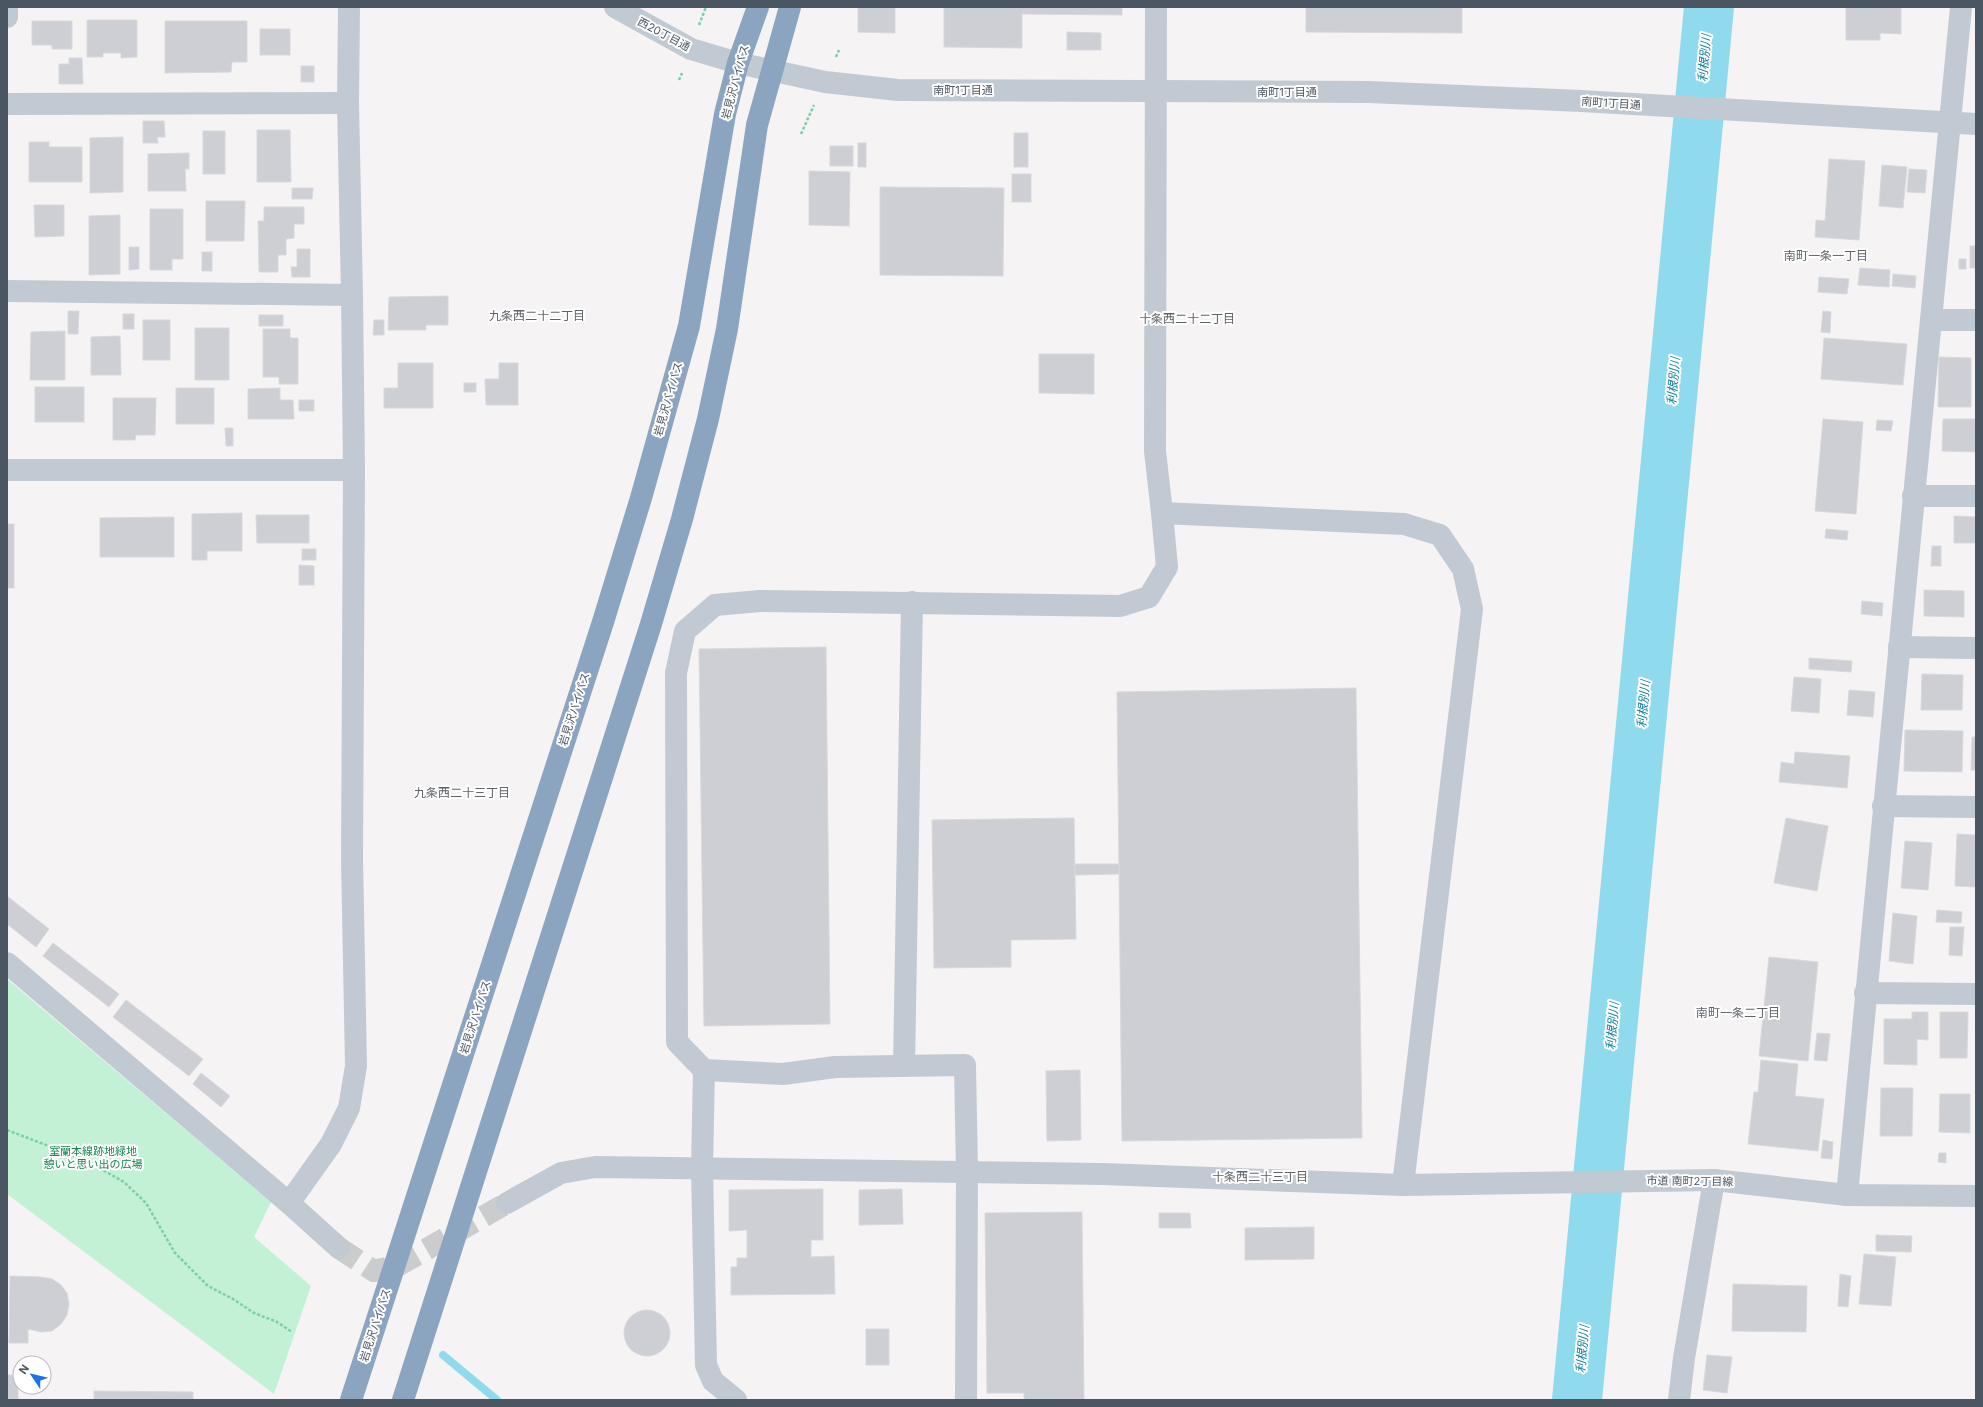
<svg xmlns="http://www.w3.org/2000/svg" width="1983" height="1407" font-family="Inter,'Noto Sans JP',sans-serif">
  <rect width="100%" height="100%" fill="#f5f3f3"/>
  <!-- green -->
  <polygon fill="#c3f1d5" points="7,979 271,1202 254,1237 311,1286 274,1394 7,1194"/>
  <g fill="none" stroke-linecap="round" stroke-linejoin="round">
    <!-- stream -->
    <polyline stroke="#90daee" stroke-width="8" points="443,1355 497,1400"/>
    <!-- river -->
    <polyline stroke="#90daee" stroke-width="50" points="1577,1400 1709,7"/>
  </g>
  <!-- building -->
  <g fill="#cdcfd5" stroke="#d7d9de">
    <polygon points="858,7 895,7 895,33 858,32"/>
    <polygon points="944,7 1122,7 1122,15 1022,14 1022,48 944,47"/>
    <polygon points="1306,7 1462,7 1462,33 1306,32"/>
    <polygon points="1846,7 1901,7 1901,34 1880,33 1880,40 1846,40"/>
    <polygon points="87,20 137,20 137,57 121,58 121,53 103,53 103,57 87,57"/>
    <polygon points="32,21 72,21 72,49 52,49 52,45 32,45"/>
    <polygon points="165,21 247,21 247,62 232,62 231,72 165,73"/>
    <rect x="260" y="29" width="30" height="26"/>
    <polygon points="1067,32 1101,33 1101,50 1067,50"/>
    <polygon points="69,58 82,58 83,84 59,84 59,64 69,64"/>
    <rect x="301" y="66" width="13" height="16"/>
    <polygon points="143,121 164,121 165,137 157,137 158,143 143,143"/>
    <polygon points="257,130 290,130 291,182 257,182"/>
    <rect x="203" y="131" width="22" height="43"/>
    <rect x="1014" y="133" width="14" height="34"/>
    <polygon points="123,137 123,192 90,193 90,138"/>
    <polygon points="29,142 49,142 49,147 82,147 82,182 29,182"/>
    <rect x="858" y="143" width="8" height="24"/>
    <rect x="830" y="146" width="23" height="20"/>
    <polygon points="189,153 189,169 185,169 186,191 148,191 148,154"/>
    <polygon points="1829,159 1865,161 1859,240 1815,237 1816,220 1825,221"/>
    <polygon points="1882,165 1907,167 1903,208 1879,206"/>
    <polygon points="1909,169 1927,170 1925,193 1907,192"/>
    <polygon points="809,171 850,172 849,226 809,225"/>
    <rect x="1012" y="174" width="19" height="28"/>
    <polygon points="880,187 1004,188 1003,276 880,275"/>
    <polygon points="292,188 313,188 312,199 292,199"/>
    <polygon points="206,201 245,201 244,241 206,241"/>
    <polygon points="34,205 64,205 64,236 35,237"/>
    <polygon points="264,207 304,207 304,224 294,224 294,238 286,239 286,255 278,255 278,272 259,272 258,221 264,221"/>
    <polygon points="150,209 183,209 183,259 172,259 172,270 150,270"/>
    <polygon points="120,215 120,274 89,275 89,216"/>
    <rect x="1970" y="246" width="6" height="22"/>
    <polygon points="129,247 139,247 139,269 129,270"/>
    <polygon points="297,249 310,249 310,277 292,277 291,267 297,267"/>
    <rect x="202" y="252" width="10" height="19"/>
    <rect x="1959" y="259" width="7" height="10"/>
    <polygon points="1860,268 1890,270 1889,287 1858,285"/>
    <polygon points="1893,274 1916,276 1915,288 1892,286"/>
    <polygon points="1819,277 1849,279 1847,294 1818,292"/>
    <polygon points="448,296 448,325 426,325 426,330 388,330 389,297"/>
    <polygon points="68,311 79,311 78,334 68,334"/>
    <polygon points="1823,311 1831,312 1830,333 1821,332"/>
    <rect x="123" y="314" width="11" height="15"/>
    <rect x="259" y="315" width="24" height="11"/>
    <rect x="143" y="320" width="27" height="40"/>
    <polygon points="374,320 384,320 384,335 373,335"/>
    <rect x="195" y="328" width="34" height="52"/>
    <polygon points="263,329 290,329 290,338 298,338 298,384 279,384 279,377 263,377"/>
    <polygon points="65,331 65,380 30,380 31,332"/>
    <polygon points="120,336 121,375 91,375 91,337"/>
    <polygon points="1824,338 1907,344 1903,385 1821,379"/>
    <polygon points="1039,354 1094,354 1094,394 1039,393"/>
    <polygon points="1939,357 1971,358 1971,407 1938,407"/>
    <polygon points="398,363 433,363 433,408 384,408 384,388 398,388"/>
    <polygon points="499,363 518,363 518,405 486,405 485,379 499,379"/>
    <rect x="464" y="383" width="12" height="9"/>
    <rect x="35" y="387" width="49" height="35"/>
    <rect x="176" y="388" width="38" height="36"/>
    <polygon points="280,388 280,400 293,400 294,419 248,419 248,389"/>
    <polygon points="113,398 156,398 155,435 136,435 135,440 113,440"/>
    <rect x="299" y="400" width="15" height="11"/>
    <polygon points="1823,419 1863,422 1856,514 1815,511"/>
    <polygon points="1943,419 1976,419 1976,452 1942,451"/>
    <polygon points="1877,420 1893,421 1891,431 1876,430"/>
    <polygon points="225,428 233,428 233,446 226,446"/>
    <polygon points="242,513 242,551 207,551 207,560 192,560 192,514"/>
    <polygon points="256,515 309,515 309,543 257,543"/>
    <polygon points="1954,516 1976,517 1976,543 1954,543"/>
    <polygon points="174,517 174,557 100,557 100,518"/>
    <rect x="7" y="524" width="7" height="64"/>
    <polygon points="1826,529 1848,531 1847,540 1825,538"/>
    <polygon points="1932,546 1941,546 1941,566 1931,566"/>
    <rect x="302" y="549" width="14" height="11"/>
    <polygon points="299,565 314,566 314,585 299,585"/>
    <polygon points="1924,590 1964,591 1964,617 1924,616"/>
    <polygon points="1862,601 1883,603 1882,616 1861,614"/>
    <polygon points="826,647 830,1024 704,1026 699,649"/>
    <polygon points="1809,658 1852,661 1851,672 1809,669"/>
    <polygon points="1922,674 1963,675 1962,710 1921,710"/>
    <polygon points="1794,677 1821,679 1819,713 1791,711"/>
    <polygon points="1356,688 1362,1138 1122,1141 1117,692"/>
    <polygon points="1849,690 1875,692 1873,717 1847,715"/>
    <polygon points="1905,730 1963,731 1962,772 1904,771"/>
    <polygon points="1972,737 1976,737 1976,770 1971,770"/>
    <polygon points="1795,752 1850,756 1847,788 1779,782 1781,762 1794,764"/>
    <polygon points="1074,818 1076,939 1011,940 1011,967 934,968 932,820"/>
    <polygon points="1786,818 1828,826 1817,891 1774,883"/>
    <polygon points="1957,834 1976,835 1976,887 1955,886"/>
    <polygon points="1905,841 1932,843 1928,890 1901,888"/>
    <polygon points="1075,864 1119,864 1119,874 1075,875"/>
    <polygon points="7,896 49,929 36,947 7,924"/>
    <polygon points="1937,910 1962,912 1961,923 1936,922"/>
    <polygon points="1893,913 1917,916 1913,964 1889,961"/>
    <polygon points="1950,927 1964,927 1962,956 1949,955"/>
    <polygon points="53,943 119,994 109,1007 43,956"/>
    <polygon points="1769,957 1818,962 1808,1061 1759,1056"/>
    <polygon points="126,1000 203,1059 189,1076 113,1017"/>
    <polygon points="1912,1012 1928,1012 1928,1040 1917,1039 1917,1065 1884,1064 1884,1019 1912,1019"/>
    <polygon points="1940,1012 1968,1012 1967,1058 1940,1058"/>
    <polygon points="1817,1033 1830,1034 1827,1061 1814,1060"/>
    <polygon points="1761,1060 1798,1064 1795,1096 1824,1099 1818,1151 1748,1144 1754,1092 1758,1092"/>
    <polygon points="1080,1070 1081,1140 1047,1141 1046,1071"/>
    <polygon points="201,1073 230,1096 221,1107 193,1084"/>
    <polygon points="1881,1088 1913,1088 1912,1136 1880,1136"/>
    <polygon points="1940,1094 1970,1094 1970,1133 1939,1132"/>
    <polygon points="1823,1140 1833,1142 1832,1159 1821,1158"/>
    <polygon points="1939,1153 1946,1153 1946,1163 1938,1162"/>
    <polygon points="823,1189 823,1240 811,1240 811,1257 834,1256 835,1294 731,1295 731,1267 737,1267 737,1258 747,1258 747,1230 729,1231 729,1190"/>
    <polygon points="902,1189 903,1224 859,1225 859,1190"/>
    <polygon points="1082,1212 1084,1400 1024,1400 1024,1393 987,1393 985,1213"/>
    <polygon points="1159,1213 1190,1213 1191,1228 1159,1228"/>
    <polygon points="1314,1227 1314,1259 1245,1260 1245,1228"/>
    <polygon points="1876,1235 1912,1236 1911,1252 1876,1251"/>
    <polygon points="1864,1254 1896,1257 1891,1306 1859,1304"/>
    <polygon points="1840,1274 1851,1276 1848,1307 1838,1306"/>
    <polygon points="10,1276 41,1277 52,1279 61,1285 67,1293 69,1304 67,1315 61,1324 52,1331 41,1332 28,1329 28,1343 9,1343"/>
    <polygon points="1733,1284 1807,1286 1806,1332 1732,1331"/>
    <circle cx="647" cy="1333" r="23"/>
    <rect x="866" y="1329" width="23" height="36"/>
    <polygon points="1707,1355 1732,1357 1727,1393 1703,1390"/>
    <rect x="7" y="1375" width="11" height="25"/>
    <polygon points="94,1391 193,1392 193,1400 94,1400"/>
  </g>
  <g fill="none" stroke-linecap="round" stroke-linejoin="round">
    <!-- minor-tunnel -->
    <polyline stroke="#caccce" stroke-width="22" stroke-dasharray="22 11" stroke-linecap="butt" points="339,1248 374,1271 399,1265 507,1203"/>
    <!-- path -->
    <g stroke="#7ad0a6" stroke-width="2.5" stroke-dasharray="3 2" stroke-linecap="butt">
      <polyline points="699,25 706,7"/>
      <polyline points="836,57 839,50"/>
      <polyline points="679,80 682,73"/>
      <polyline points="801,134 814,105"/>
      <polyline points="7,1130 85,1160 124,1182 146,1203 175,1253 208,1286 233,1299 254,1313 277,1322 292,1332"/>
    </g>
    <!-- minor -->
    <g stroke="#c1cad2" stroke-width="22">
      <polyline points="615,7 691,49 738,63 825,82 898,90 1369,92 1581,101 1976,124"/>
      <polyline points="1156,7 1155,451 1162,513 1404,524 1440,535 1463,569 1472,609 1403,1185"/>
      <polyline points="7,17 7,7"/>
      <polyline points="7,104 348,103"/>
      <polyline points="7,291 352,295"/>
      <polyline points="1931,320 1976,320"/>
      <polyline points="7,470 354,470"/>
      <polyline points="1913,496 1976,496"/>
      <polyline points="1899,647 1976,648"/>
      <polyline points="1883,806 1976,807"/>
      <polyline points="7,963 289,1203 339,1248"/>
      <polyline points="1865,993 1976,994"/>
      <polyline points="904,1066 912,602"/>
      <polyline points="704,1070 702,1168 706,1365 713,1381 736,1400"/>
      <polyline points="1847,1195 1961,7"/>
      <polyline points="289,1203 331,1144 349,1108 356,1066 352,859 354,470 352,295 348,103 349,7"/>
      <polyline points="507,1203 561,1173 595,1167 1103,1174 1403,1185 1714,1180 1847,1195 1976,1196"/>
      <polyline points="966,1400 967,1172 965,1065 835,1067 783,1074 704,1070 677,1042 676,673 685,631 715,605 760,601 1120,606 1149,597 1167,567 1162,513"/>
      <polyline points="1679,1400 1684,1358 1714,1180"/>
    </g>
    <!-- highway -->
    <g stroke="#8ba5c1" stroke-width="22">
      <polyline points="351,1400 603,622 641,498 689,326 725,114 738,63 758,7"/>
      <polyline points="403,1400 651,624 682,519 708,419 727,329 757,125 790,7"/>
    </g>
  </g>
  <g text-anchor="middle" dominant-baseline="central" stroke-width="4" stroke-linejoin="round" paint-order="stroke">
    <!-- street labels -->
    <g font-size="11" fill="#4a5661" stroke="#fff">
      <text transform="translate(664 34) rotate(28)">西20丁目通</text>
      <text transform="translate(735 82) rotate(-75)">岩見沢バイパス</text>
      <text x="963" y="90">南町1丁目通</text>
      <text x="1287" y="92">南町1丁目通</text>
      <text transform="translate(1611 103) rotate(4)">南町1丁目通</text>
      <text transform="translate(668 399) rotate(-74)">岩見沢バイパス</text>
      <text transform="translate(574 709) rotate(-72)">岩見沢バイパス</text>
      <text transform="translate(475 1017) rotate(-72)">岩見沢バイパス</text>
      <text transform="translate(1690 1181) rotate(1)">市道 南町2丁目線</text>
      <text transform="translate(375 1325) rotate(-72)">岩見沢バイパス</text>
    </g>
    <!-- park labels -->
    <g font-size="11" fill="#17864f" stroke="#fff">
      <text x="93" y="1151">室蘭本線跡地緑地<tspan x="93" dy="13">憩いと思い出の広場</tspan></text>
    </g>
    <!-- water labels -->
    <g font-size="12" font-style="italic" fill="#0c7c9b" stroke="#fff">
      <text transform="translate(1704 58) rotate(-85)">利根別川</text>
      <text transform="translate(1673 381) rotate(-85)">利根別川</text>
      <text transform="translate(1643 704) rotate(-85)">利根別川</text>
      <text transform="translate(1612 1026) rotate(-85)">利根別川</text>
      <text transform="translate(1582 1349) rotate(-85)">利根別川</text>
    </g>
    <!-- neighbourhood labels -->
    <g font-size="12" fill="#5f6368" stroke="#fff">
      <text x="1826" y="255">南町一条一丁目</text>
      <text x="537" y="315">九条西二十二丁目</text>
      <text x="1187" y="318">十条西二十二丁目</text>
      <text x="462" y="792">九条西二十三丁目</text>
      <text x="1738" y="1012">南町一条二丁目</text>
      <text x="1260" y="1176">十条西二十三丁目</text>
    </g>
  </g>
  <!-- border -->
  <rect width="1983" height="1407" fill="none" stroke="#4a5661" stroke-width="16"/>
  <!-- north arrow -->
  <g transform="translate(32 1375) rotate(305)"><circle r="19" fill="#ffffff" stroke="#b7bbc0"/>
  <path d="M0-3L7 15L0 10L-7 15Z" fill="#1a73e8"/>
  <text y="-6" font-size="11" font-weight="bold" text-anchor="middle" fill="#4a5661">N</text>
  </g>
</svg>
